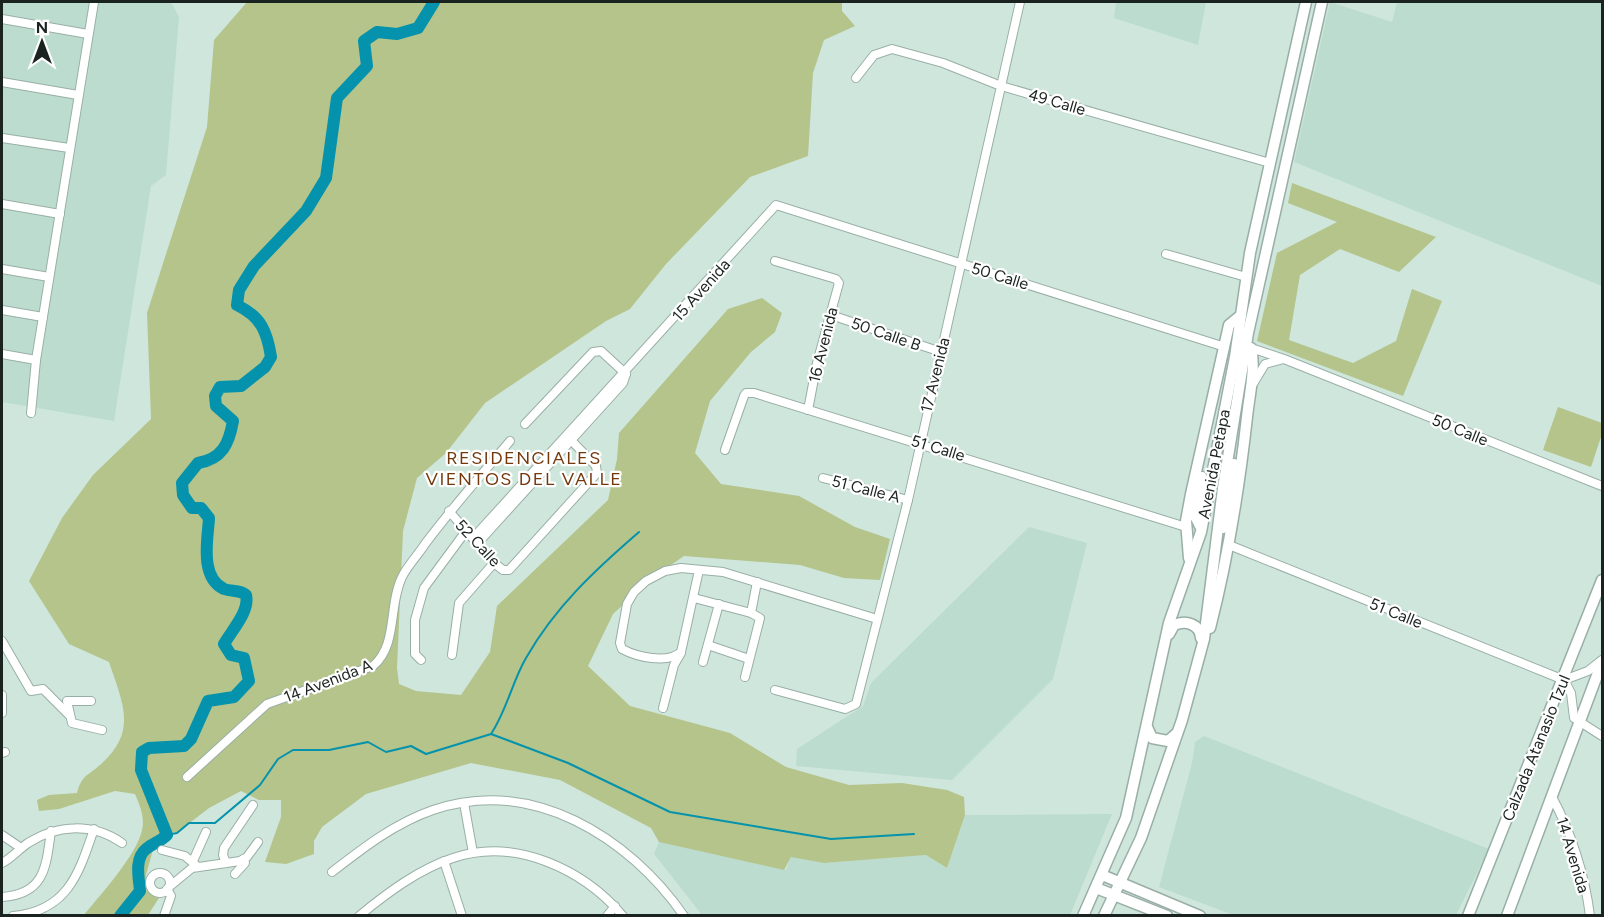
<svg xmlns="http://www.w3.org/2000/svg" width="1604" height="917" font-family="Figtree,sans-serif">
  <rect width="100%" height="100%" fill="#cfe6dc"/>
  <!-- built -->
  <g fill="#bcdccf">
    <polygon points="2,2 171,2 179,17 166,175 151,186 114,421 2,402"/>
    <polygon points="1116,2 1206,2 1198,45 1114,18"/>
    <polygon points="1330,2 1392,22 1397,2 1602,2 1602,286 1294,162"/>
    <polygon points="1029,527 1087,543 1053,679 952,780 796,766 797,749 863,706 871,683"/>
    <polygon points="1204,736 1489,849 1456,915 1233,915 1159,887 1192,763 1195,742"/>
    <polygon points="1112,814 1070,915 702,915 654,854 659,842 786,870 791,856 824,863 926,855 947,868 965,815"/>
  </g>
  <!-- green -->
  <g fill="#b4c48b">
    <path d="M247,2H842V11L855,26L824,40L813,73L808,156L750,177L666,264L630,309L606,321L485,403L446,453L417,478L403,531L397,668L399,684L416,691L461,695L490,652L497,606L608,500L617,459L619,433L728,309L762,298L782,313L775,332L751,352L710,401L695,453L721,484L799,496L855,527L890,539L880,580L844,578L800,565L684,556L652,578L613,614L588,666L630,706L730,733L786,767L849,785L902,783L947,790L964,797L965,815L947,868L926,855L824,863L791,857L784,870L659,842L651,828L560,780L471,763L366,794L322,827L314,841V854L286,864L265,862L281,817V800H259L241,791L209,808L178,832L157,835L146,875V890L159,898L148,915H84C100,895 137,855 142,830C145,817 140,806 135,794L115,791L59,809L39,811L37,800L49,795L77,793C82,775 86,777 100,765C138,732 123,704 109,662L69,644L29,581L62,518L93,475L151,419L147,313L207,127L214,40Z"/>
    <polygon points="1292,183 1436,237 1399,272 1340,249 1300,275 1289,340 1353,363 1396,341 1412,289 1442,301 1403,396 1257,341 1277,253 1337,222 1288,203"/>
    <polygon points="1558,407 1602,423 1602,434 1591,467 1543,450"/>
  </g>
  <g fill="none" stroke-linecap="round" stroke-linejoin="round">
    <!-- stream -->
    <g stroke="#0492ac" stroke-width="2">
      <path d="M491,734C507,710 512,682 526,658C555,607 595,570 639,532"/>
      <polyline points="167,835 177,833 189,823 215,823 260,785 278,759 293,750 329,750 368,742 386,752 411,746 426,754 491,734 568,763 670,812 831,839 914,834"/>
    </g>
    <!-- river -->
    <path stroke="#0492ac" stroke-width="12" d="M120,916L140,891C139,878 134,859 146,849C153,843 160,842 167,835L141,770L142,752L149,748L184,746L191,739L208,701L234,697L249,681L244,658L231,655L224,644C232,630 250,611 246,595C239,589 232,592 224,589C199,577 208,538 209,518L201,508H192L183,495L182,483L198,463C222,459 229,444 233,421L216,406L215,396L220,387L241,386L265,367L271,357C267,331 261,317 237,305L239,290L254,266L306,211L326,178L337,98L367,66L364,41L377,32L397,34L418,28L434,2"/>
    <!-- minor casing -->
    <g stroke="#99afa6" stroke-width="10">
      <g id="minor">
        <polyline points="2,19 88,34"/>
        <polyline points="856,78 874,55 892,49 943,63 1001,86 1270,163"/>
        <polyline points="2,82 78,95"/>
        <polyline points="2,138 69,148"/>
        <polyline points="2,204 60,214"/>
        <polyline points="1166,254 1246,277"/>
        <polyline points="775,261 836,279 839,283 817,363 808,410"/>
        <polyline points="2,269 49,277"/>
        <polyline points="2,310 43,317"/>
        <polyline points="831,315 941,352"/>
        <polyline points="1251,348 1284,359 1602,486"/>
        <polyline points="2,354 36,360"/>
        <polyline points="1253,384 1265,364 1280,360"/>
        <polyline points="31,413 36,360 94,2"/>
        <polyline points="525,424 593,352 601,351 626,374"/>
        <polyline points="725,450 744,396 746,393 754,393 1186,527"/>
        <polyline points="823,478 908,500"/>
        <polyline points="449,511 494,563 503,570 509,570 597,473 596,466 567,436"/>
        <polyline points="473,538 776,205 1225,347"/>
        <polyline points="477,544 623,383 626,374"/>
        <polyline points="1229,545 1564,680 1571,693 1574,718 1602,736"/>
        <path d="M699,570L681,652C667,664 637,657 622,649L620,643L627,604L634,592L646,581L665,571L681,568L723,572L877,619"/>
        <polyline points="694,598 751,613 760,618 745,677"/>
        <polyline points="751,613 757,582"/>
        <polyline points="2,641 31,691 43,689 70,716"/>
        <polyline points="708,645 749,659"/>
        <polyline points="452,655 459,603 494,563"/>
        <polyline points="421,660 415,654 415,620 424,588 466,531"/>
        <polyline points="703,662 719,604"/>
        <polyline points="1564,680 1588,671 1602,660"/>
        <polyline points="775,690 845,709 856,704 908,500 1020,2"/>
        <polyline points="2,695 2,713"/>
        <polyline points="91,701 67,701 72,723 102,730"/>
        <polyline points="663,708 674,665 681,653"/>
        <polyline points="2,753 5,752"/>
        <path d="M187,777L267,704L373,666C398,645 388,606 402,577C408,565 418,555 425,544C452,508 481,475 510,441"/>
        <path d="M1552,797C1571,832 1585,875 1590,916"/>
        <polyline points="464,803 473,853"/>
        <polyline points="2,835 21,848"/>
        <polyline points="162,850 185,856 198,867"/>
        <polyline points="193,861 206,832"/>
        <polyline points="444,861 462,916"/>
        <path d="M2,863C11,859 19,849 28,843C58,824 93,823 122,843"/>
        <polyline points="226,863 223,855 224,848 253,805"/>
        <path d="M332,872C363,848 395,823 433,810C532,776 629,837 684,916"/>
        <circle cx="160" cy="883" r="10"/>
        <polyline points="235,874 245,863 244,859"/>
        <polyline points="169,887 192,868 240,861 247,857 258,842"/>
        <path d="M2,897C45,894 46,867 51,831"/>
        <path d="M13,916C68,911 79,873 94,829"/>
        <polyline points="164,916 171,896 167,889"/>
        <path d="M359,916C387,893 419,869 453,858C515,837 583,869 623,916"/>
        <polyline points="607,916 615,906"/>
      </g>
    </g>
    <!-- major casing -->
    <g stroke="#99afa6" stroke-width="13">
      <g id="major">
        <polyline points="1200,526 1195,516 1202,477"/>
        <polyline points="1223,528 1227,521 1234,464"/>
        <polyline points="1189,558 1186,521 1191,494 1229,325 1240,316"/>
        <path d="M1210,628C1228,558 1239,489 1247,417C1249,396 1256,369 1251,348"/>
        <path d="M1169,634L1174,625C1186,620 1200,624 1201,638"/>
        <polyline points="1147,727 1152,738 1168,741 1176,734"/>
        <polyline points="1102,875 1200,916"/>
        <polyline points="1096,888 1167,916"/>
        <polyline points="1083,916 1126,818 1169,623 1201,532 1235,357 1250,253 1306,2"/>
        <polyline points="1104,916 1141,838 1182,720 1204,639 1223,488 1248,333 1322,2"/>
        <polyline points="1468,916 1602,580"/>
        <polyline points="1507,916 1602,662"/>
      </g>
    </g>
    <!-- minor -->
    <use href="#minor" stroke="#fff" stroke-width="8"/>
    <!-- major -->
    <use href="#major" stroke="#fff" stroke-width="10"/>
  </g>
  <g text-anchor="middle" dominant-baseline="central" stroke-width="4.5" stroke-linejoin="round" paint-order="stroke">
    <!-- street labels -->
    <g font-size="16" fill="#1a2320" stroke="#fff">
      <text transform="translate(1057 102) rotate(16)">49 Calle</text>
      <text transform="translate(1000 276) rotate(17)">50 Calle</text>
      <text transform="translate(701 290) rotate(-48)">15 Avenida</text>
      <text transform="translate(886 334) rotate(19)">50 Calle B</text>
      <text transform="translate(823 345) rotate(-76)">16 Avenida</text>
      <text transform="translate(935 375) rotate(-76)">17 Avenida</text>
      <text transform="translate(1460 430) rotate(22)">50 Calle</text>
      <text transform="translate(938 448) rotate(17)">51 Calle</text>
      <text transform="translate(1214 464) rotate(-79)">Avenida Petapa</text>
      <text transform="translate(866 489) rotate(14)">51 Calle A</text>
      <text transform="translate(478 543) rotate(47)">52 Calle</text>
      <text transform="translate(1396 613) rotate(22)">51 Calle</text>
      <text transform="translate(328 681) rotate(-21)">14 Avenida A</text>
      <text transform="translate(1536 748) rotate(-68)">Calzada Atanasio Tzul</text>
      <text transform="translate(1573 855) rotate(73)">14 Avenida</text>
    </g>
    <!-- neighbourhood labels -->
    <g font-size="18" letter-spacing="1.5" fill="#74380d" stroke="#fff">
      <text x="524" y="458">RESIDENCIALES<tspan x="524" dy="21">VIENTOS DEL VALLE</tspan></text>
    </g>
  </g>
  <!-- border -->
  <rect width="1604" height="917" fill="none" stroke="#1a2320" stroke-width="6"/>
  <!-- north arrow -->
  <g transform="translate(42 42)" stroke="#ffffff" stroke-width="4.5" paint-order="stroke">
  <path d="M0-4.5L10 22L0 15L-10 22Z" fill="#1a2320"/>
  <text y="-9" font-size="16" font-weight="bold" text-anchor="middle" fill="#1a2320">N</text>
  </g>
</svg>
